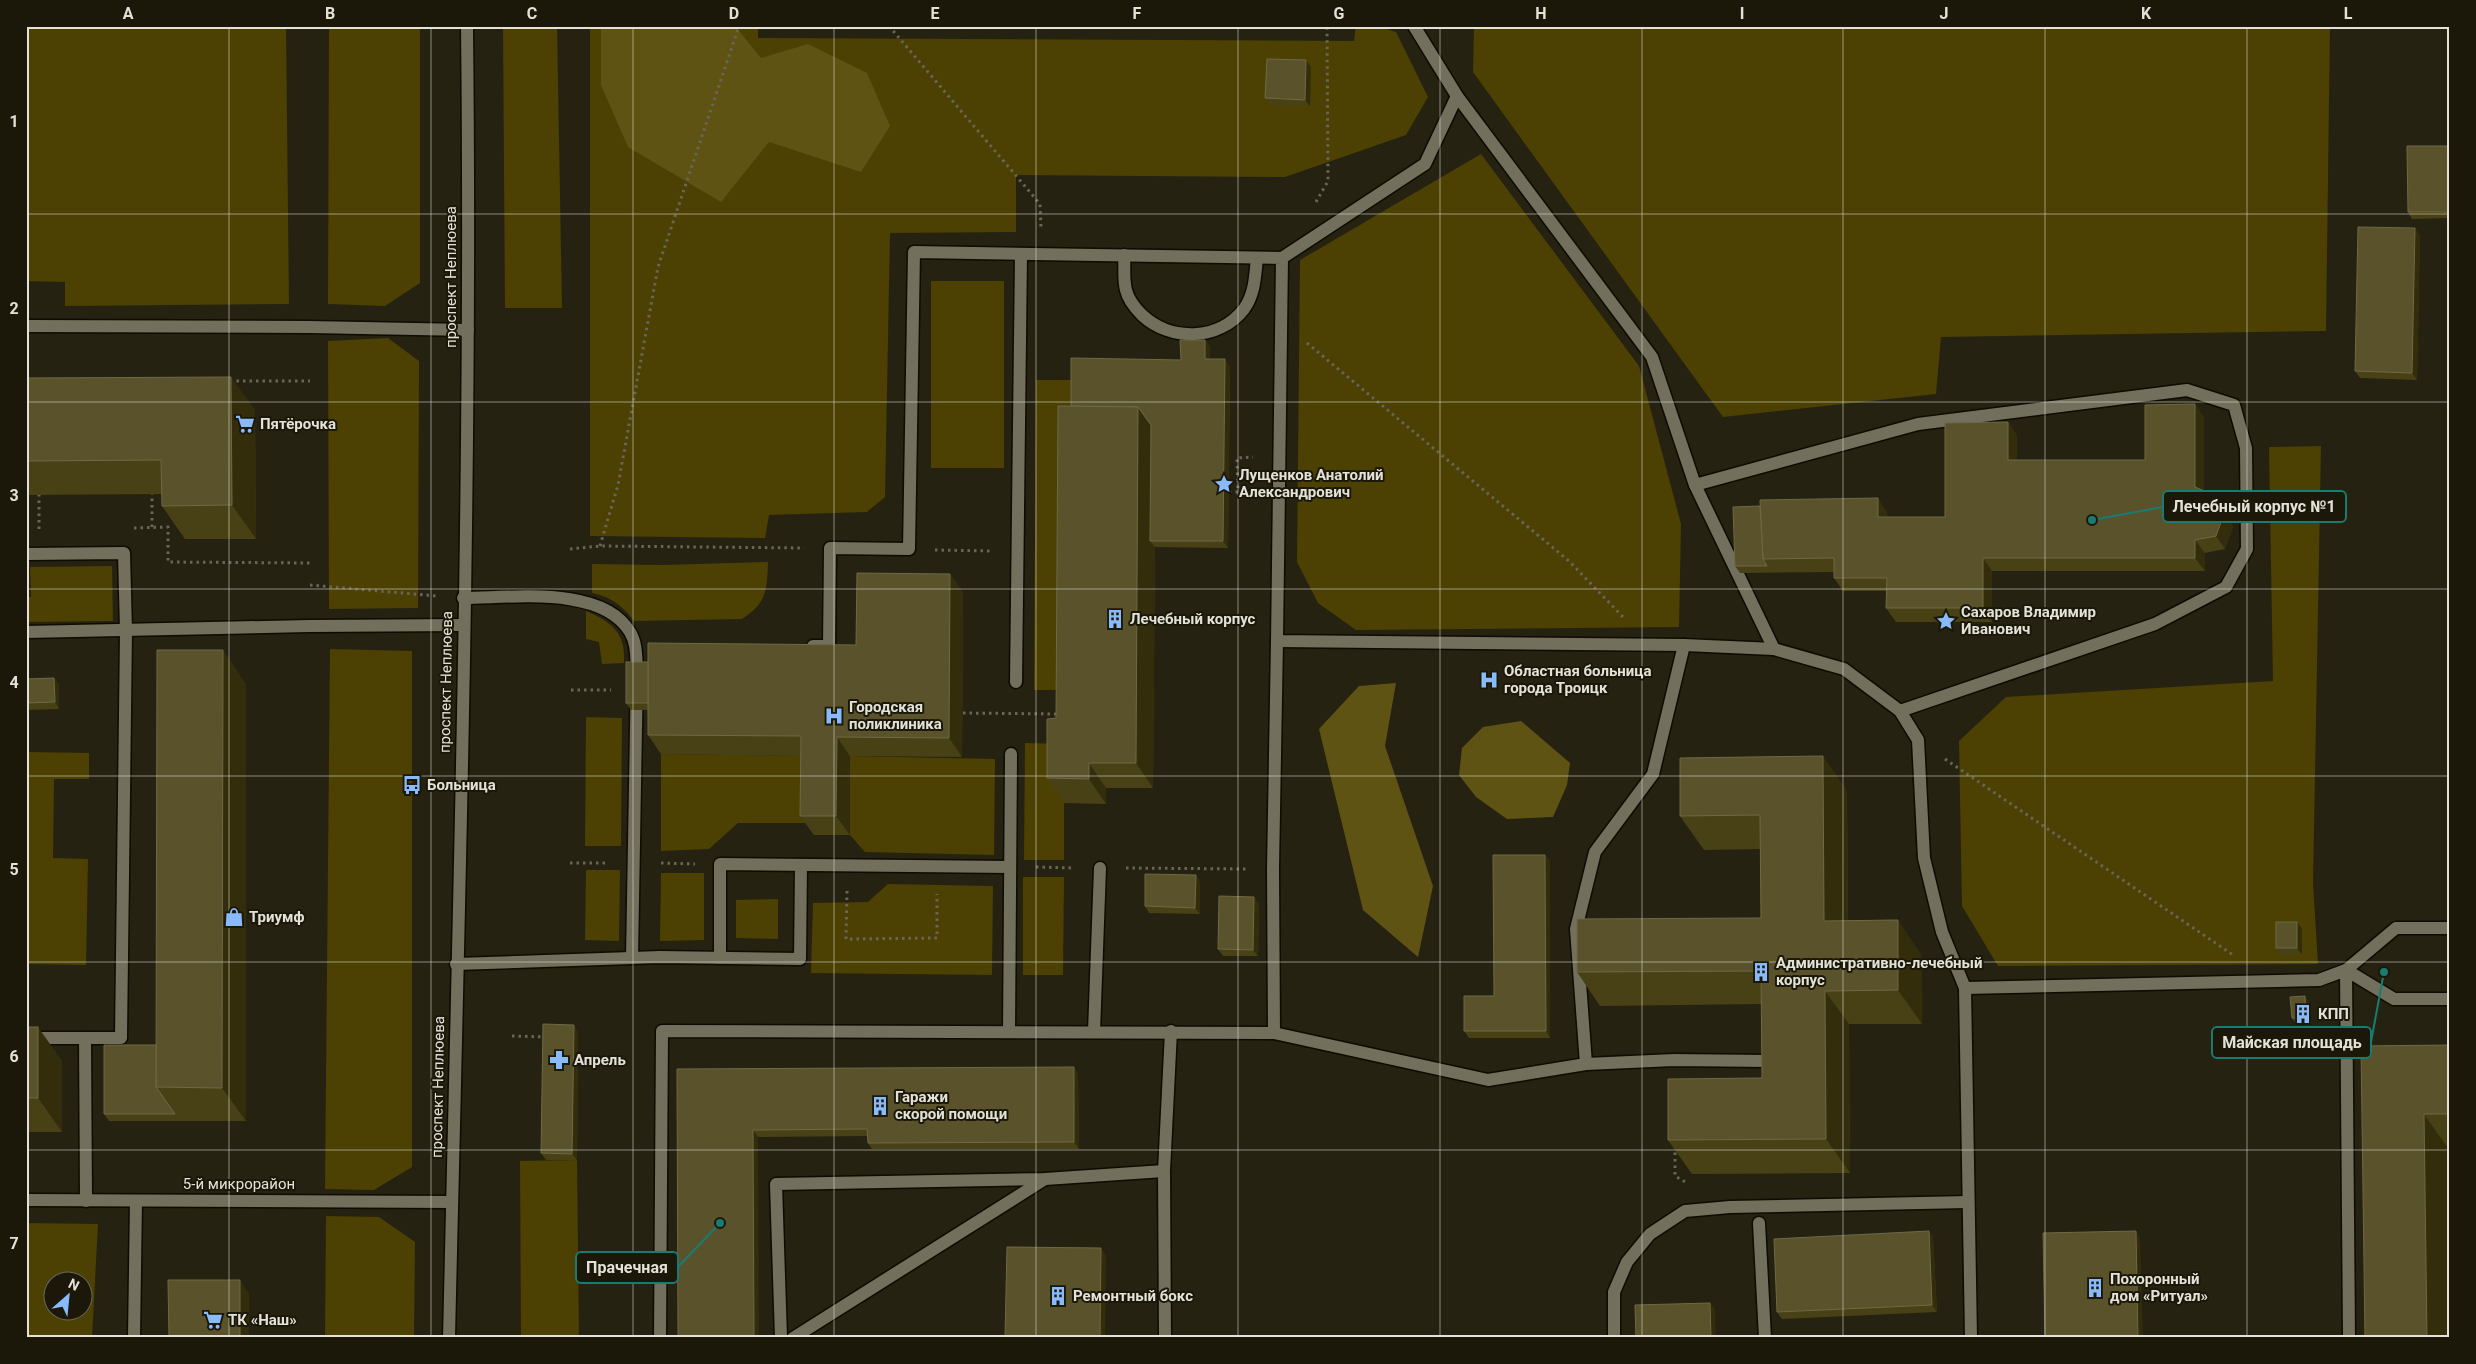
<svg xmlns="http://www.w3.org/2000/svg" width="2476" height="1364" font-family="Roboto,sans-serif">
  <rect width="100%" height="100%" fill="#252212"/>
  <!-- green -->
  <g fill="#4c4102" fill-rule="evenodd">
    <polygon points="26,26 286,26 289,304 65,306 65,282 26,281"/>
    <polygon points="329,26 420,26 420,283 385,306 328,304"/>
    <polygon points="503,26 557,26 562,308 505,308"/>
    <polygon points="590,26 758,26 758,38 1354,41 1356,26 1377,26 1396,32 1428,97 1406,135 1285,177 1016,175 1016,232 890,233 885,497 867,512 769,515 765,538 590,536"/>
    <polygon points="1474,26 2330,26 2326,331 1941,337 1936,394 1723,417 1473,72"/>
    <polygon points="1481,154 1639,366 1681,524 1679,627 1356,630 1318,603 1297,562 1300,260"/>
    <rect x="931" y="281" width="73" height="187"/>
    <polygon points="388,338 419,361 418,608 329,609 328,341"/>
    <polygon points="1036,380 1076,380 1074,690 1034,690"/>
    <polygon points="2321,446 2313,883 2318,964 1998,966 1962,906 1959,741 2006,697 2273,681 2269,447"/>
    <path d="M768,562C767,590 767,603 742,619L634,621C622,605 611,597 592,593V564L664,565Z"/>
    <polygon points="112,566 113,621 26,622 26,597 31,597 30,567"/>
    <path d="M586,611C612,622 626,633 624,663L602,664L599,642L586,639Z"/>
    <polygon points="330,649 412,651 412,1167 374,1190 325,1189"/>
    <polygon points="586,717 622,718 621,846 585,846"/>
    <polygon points="1025,743 1064,744 1064,860 1024,860"/>
    <polygon points="26,752 89,753 89,779 54,779 53,858 88,859 86,965 26,964"/>
    <polygon points="661,754 814,756 814,823 738,823 709,849 661,851"/>
    <polygon points="850,756 995,759 994,855 865,852 850,835"/>
    <polygon points="586,870 620,870 619,941 585,940"/>
    <polygon points="661,873 704,873 704,940 660,941"/>
    <polygon points="1023,877 1064,877 1063,975 1023,975"/>
    <polygon points="888,884 993,886 992,975 811,973 813,903 868,902"/>
    <polygon points="778,899 778,939 736,938 736,900"/>
    <polygon points="577,1160 579,1338 521,1338 520,1161"/>
    <polygon points="326,1216 379,1217 415,1242 414,1338 325,1338"/>
    <path d="M26,1223L98,1224L92,1338H26ZM52,1282H82V1312H52Z"/>
  </g>
  <!-- forest -->
  <g fill="#5f5313">
    <polygon points="601,26 735,26 761,58 808,44 867,73 890,126 861,172 769,142 721,202 628,147 601,85"/>
    <polygon points="1396,683 1385,746 1433,886 1418,957 1363,910 1319,729 1359,686"/>
    <polygon points="1521,721 1570,763 1567,785 1553,817 1507,819 1476,797 1459,775 1462,748 1483,727"/>
  </g>
  <g fill="none" stroke-linecap="round" stroke-linejoin="round">
    <!-- minor casing -->
    <g stroke="#0e0b01" stroke-width="15">
      <g id="minor">
        <polyline points="1414,26 1457,96 1652,357 1695,485 1774,649"/>
        <path d="M1124,255C1125,266 1123,279 1126,290C1128,299 1136,309 1142,315C1171,342 1219,341 1244,309C1255,294 1255,276 1257,258"/>
        <polyline points="1282,258 1425,164 1457,96"/>
        <polyline points="26,326 309,327 468,330"/>
        <polyline points="1695,485 1918,424 2187,390 2234,405 2246,448 2247,549 2226,587 2155,624 1900,711"/>
        <polyline points="26,554 124,553 126,631 121,1038 26,1038"/>
        <path d="M463,598C512,598 602,585 630,632C637,643 636,658 637,670L632,958"/>
        <polyline points="26,632 309,626 464,625"/>
        <polyline points="813,646 829,646 830,548 909,549 914,252 1282,258 1277,641 1684,645 1774,649 1844,669 1900,711 1918,740 1924,858 1942,932 1965,988 1971,1338"/>
        <polyline points="1016,682 1021,254"/>
        <polyline points="720,958 720,864 1010,867"/>
        <polyline points="456,964 660,957 800,959 801,865"/>
        <polyline points="2346,970 2349,1338"/>
        <polyline points="2346,970 2394,999 2450,999"/>
        <polyline points="1965,988 2319,980 2346,970 2396,928 2450,928"/>
        <polyline points="1009,1032 1011,754"/>
        <polyline points="1094,1032 1100,868"/>
        <polyline points="1274,1033 1273,869 1277,641"/>
        <polyline points="85,1038 86,1201"/>
        <polyline points="1586,1064 1576,929 1595,852 1653,774 1684,645"/>
        <polyline points="1164,1171 1165,1338"/>
        <polyline points="26,1200 452,1202"/>
        <polyline points="1759,1223 1765,1338"/>
        <polyline points="134,1338 136,1201"/>
        <path d="M449,1338C459,901 472,463 467,26"/>
        <polyline points="660,1338 662,1031 1274,1033 1488,1080 1586,1064 1674,1060 1768,1061"/>
        <polyline points="781,1338 776,1184 1045,1179 1164,1171 1171,1031"/>
        <polyline points="793,1338 1045,1179"/>
        <polyline points="1614,1338 1614,1292 1627,1262 1650,1234 1685,1211 1730,1207 1968,1202"/>
      </g>
    </g>
    <!-- path -->
    <g stroke="#696659" stroke-width="3" stroke-dasharray="2.5 4" stroke-linecap="butt">
      <polyline points="889,26 1040,204 1041,228"/>
      <polyline points="1316,202 1328,181 1327,26"/>
      <polyline points="1307,343 1569,561 1623,617"/>
      <polyline points="230,381 310,381"/>
      <polyline points="1229,492 1238,492 1237,458 1253,457"/>
      <polyline points="39,494 39,529"/>
      <polyline points="152,527 152,494"/>
      <polyline points="134,528 168,527 168,562 310,563"/>
      <polyline points="600,546 618,485 658,267 739,26"/>
      <polyline points="570,549 600,546 804,548"/>
      <polyline points="935,550 991,551"/>
      <polyline points="310,585 437,596"/>
      <polyline points="571,690 611,690"/>
      <polyline points="963,713 1058,714"/>
      <polyline points="1945,759 2233,955"/>
      <polyline points="570,863 607,863"/>
      <polyline points="661,863 695,864"/>
      <polyline points="1036,867 1075,868"/>
      <polyline points="1126,868 1247,869"/>
      <polyline points="847,891 846,939 937,938 937,894"/>
      <polyline points="512,1036 547,1037"/>
      <polyline points="1675,1146 1675,1176 1687,1183"/>
      <polyline points="2449,1205 2450,1205"/>
    </g>
    <!-- minor -->
    <use href="#minor" stroke="#726f5c" stroke-width="12"/>
  </g>
  <!-- wall -->
  <g fill="#494116">
    <polygon points="1311,67 1310,106 1270,105 1265,98"/>
    <polygon points="2450,146 2450,218 2412,219 2408,212"/>
    <polygon points="2420,235 2417,380 2360,378 2355,371"/>
    <polygon points="1205,340 1210,347 1210,359 1230,366 1228,548 1155,547 1153,788 1106,788 1106,804 1064,803 1047,778 1056,718 1071,406 1181,360"/>
    <polygon points="26,378 255,410 256,539 185,539 162,506 162,494 26,495"/>
    <polygon points="2204,417 2204,491 2214,495 2223,508 2233,527 2225,549 2205,553 2205,571 1992,571 1992,622 1896,622 1886,608 1886,591 1843,591 1834,578 1834,572 1740,573 1735,566 1887,512 1887,517 1945,517 2008,422 2017,436 2017,460 2145,460"/>
    <polygon points="950,574 963,593 962,757 850,756 850,835 814,835 800,816 801,756 661,754 648,735 648,710 631,710 626,703 648,662 856,645"/>
    <polygon points="54,678 59,685 59,709 27,710 26,679"/>
    <polygon points="246,684 246,1121 109,1121 104,1114 156,1045"/>
    <polygon points="1847,790 1848,921 1921,954 1922,1024 1849,1024 1850,1173 1692,1174 1668,1140 1762,1078 1761,1004 1600,1006 1577,972 1761,918 1760,849 1704,850 1680,816"/>
    <polygon points="1545,855 1550,862 1550,1038 1469,1038 1464,1031 1494,996"/>
    <polygon points="1196,875 1200,882 1200,914 1149,913 1145,906"/>
    <polygon points="1254,897 1259,904 1258,956 1223,956 1218,949"/>
    <polygon points="2302,929 2302,955 2280,955 2276,948"/>
    <polygon points="2305,996 2309,1003 2311,1024 2297,1025 2292,1018"/>
    <polygon points="26,1027 62,1061 62,1132 26,1132"/>
    <polygon points="578,1032 577,1160 546,1160 541,1153"/>
    <polygon points="2450,1045 2450,1148 2448,1148 2361,1046"/>
    <polygon points="677,1069 1078,1074 1079,1149 872,1149 868,1143 867,1136 758,1137"/>
    <polygon points="1929,1231 1933,1238 1937,1312 1782,1319 1777,1312"/>
  </g>
  <!-- shaded-wall -->
  <g fill="#332d0b">
    <polygon points="1306,60 1311,67 1310,106 1305,100"/>
    <polygon points="2415,228 2420,235 2417,380 2412,373"/>
    <polygon points="1205,340 1210,347 1210,366 1205,359"/>
    <polygon points="1225,359 1230,366 1228,548 1223,541"/>
    <polygon points="231,377 255,410 256,539 232,505"/>
    <polygon points="2195,404 2204,417 2204,500 2195,487"/>
    <polygon points="1138,407 1156,432 1150,541 1155,547 1153,788 1136,763"/>
    <polygon points="2008,422 2017,436 2017,473 2008,460"/>
    <polygon points="2214,495 2223,508 2233,527 2225,549 2216,536"/>
    <polygon points="1878,498 1887,512 1888,530 1878,517"/>
    <polygon points="2195,540 2205,553 2205,571 2195,558"/>
    <polygon points="1983,558 1992,571 1992,622 1983,608"/>
    <polygon points="950,574 963,593 962,757 949,738"/>
    <polygon points="223,650 246,684 246,1121 222,1088"/>
    <polygon points="54,678 59,685 59,709 55,702"/>
    <polygon points="837,737 850,756 850,835 836,816"/>
    <polygon points="1823,756 1847,790 1848,954 1824,921"/>
    <polygon points="1089,763 1106,788 1106,804 1089,779"/>
    <polygon points="1545,855 1550,862 1550,1038 1546,1031"/>
    <polygon points="1196,875 1200,882 1200,914 1195,908"/>
    <polygon points="1254,897 1259,904 1258,956 1253,950"/>
    <polygon points="1898,920 1921,954 1922,1024 1898,990"/>
    <polygon points="2297,922 2302,929 2302,955 2297,948"/>
    <polygon points="1825,991 1849,1024 1850,1173 1826,1139"/>
    <polygon points="2305,996 2309,1003 2311,1024 2306,1018"/>
    <polygon points="574,1025 578,1032 577,1160 572,1154"/>
    <polygon points="38,1027 62,1061 62,1132 38,1098"/>
    <polygon points="1074,1067 1078,1074 1079,1149 1074,1142"/>
    <polygon points="2424,1114 2448,1148 2450,1338 2427,1338"/>
    <polygon points="753,1130 758,1137 759,1338 754,1338"/>
    <polygon points="1929,1231 1933,1238 1937,1312 1932,1305"/>
    <polygon points="2136,1231 2140,1238 2143,1338 2138,1338"/>
    <polygon points="1101,1248 1106,1255 1105,1338 1100,1338"/>
    <polygon points="240,1280 249,1294 249,1338 240,1338"/>
    <polygon points="1710,1303 1715,1309 1716,1338 1711,1338"/>
  </g>
  <!-- building -->
  <g fill="#59522b" stroke="#6f6946">
    <polygon points="1267,59 1306,60 1305,100 1265,98"/>
    <polygon points="2407,146 2450,146 2450,212 2408,212"/>
    <polygon points="2358,227 2415,228 2412,373 2355,371"/>
    <polygon points="1180,340 1205,340 1205,359 1225,359 1223,541 1150,541 1151,425 1138,407 1071,406 1071,358 1181,360"/>
    <polygon points="231,377 232,505 162,506 161,460 26,461 26,378"/>
    <polygon points="2195,404 2195,487 2214,495 2224,514 2216,536 2195,540 2195,558 1983,558 1983,608 1886,608 1887,578 1834,578 1834,558 1763,559 1760,500 1878,498 1878,517 1945,517 1945,423 2008,422 2008,460 2145,460 2145,405"/>
    <polygon points="1058,406 1138,407 1136,763 1089,763 1089,779 1047,778 1047,719 1056,718"/>
    <polygon points="1760,506 1763,559 1767,566 1735,566 1733,507"/>
    <polygon points="857,573 950,574 949,738 837,737 836,816 800,816 801,736 648,735 648,643 856,645"/>
    <polygon points="157,650 223,650 222,1088 156,1087"/>
    <rect x="626" y="662" width="22" height="41"/>
    <polygon points="54,678 55,702 26,703 26,679"/>
    <polygon points="1823,756 1824,921 1898,920 1898,990 1825,991 1826,1139 1668,1140 1668,1079 1762,1078 1761,971 1577,972 1577,919 1761,918 1760,815 1680,816 1680,758"/>
    <polygon points="1493,855 1545,855 1546,1031 1464,1031 1464,996 1494,996"/>
    <polygon points="1145,874 1196,875 1195,908 1145,906"/>
    <polygon points="1219,896 1254,897 1253,950 1218,949"/>
    <rect x="2276" y="922" width="21" height="26"/>
    <polygon points="2305,996 2306,1018 2292,1018 2290,997"/>
    <polygon points="543,1024 574,1025 572,1154 541,1153"/>
    <rect x="26" y="1027" width="12" height="71"/>
    <polygon points="104,1045 156,1045 156,1087 175,1114 104,1114"/>
    <polygon points="2450,1045 2450,1114 2424,1114 2427,1338 2365,1338 2361,1046"/>
    <polygon points="1074,1067 1074,1142 868,1143 867,1129 753,1130 754,1338 678,1338 677,1069"/>
    <polygon points="1929,1231 1932,1305 1777,1312 1774,1239"/>
    <polygon points="2136,1231 2138,1338 2045,1338 2043,1233"/>
    <polygon points="1007,1247 1101,1248 1100,1338 1005,1338"/>
    <polygon points="168,1280 240,1280 240,1338 169,1338"/>
    <polygon points="1710,1303 1711,1338 1636,1338 1635,1305"/>
    <polygon points="226,1337 226,1338 158,1338"/>
  </g>
  <!-- grid -->
  <path fill="none" stroke="#e4e2d8" stroke-width="1" stroke-opacity="0.55" d="M229,26V1338M431,26V1338M633,26V1338M834,26V1338M1036,26V1338M1238,26V1338M1440,26V1338M1642,26V1338M1843,26V1338M2045,26V1338M2247,26V1338M26,214H2450M26,402H2450M26,589H2450M26,776H2450M26,962H2450M26,1150H2450"/>
  <!-- icons -->
  <defs>
    <g id="supermarket-bare" transform="scale(1.5)"><path d="M-6-5.5h2.5l.6 2H6L4.5 2H-2.5L-4.4-4H-6ZM-1.5 3.2a1.3 1.3 0 1 0 .1 0ZM3 3.2a1.3 1.3 0 1 0 .1 0Z" fill="#89bafc" stroke="#1b1809" stroke-width="2.5" paint-order="stroke"/></g>
    <g id="sight-bare" transform="scale(1.5)"><path d="M0-6L1.8-2.2L6-1.7L2.9 1.2L3.7 5.4L0 3.3L-3.7 5.4L-2.9 1.2L-6-1.7L-1.8-2.2Z" fill="#89bafc" stroke="#1b1809" stroke-width="2.5" paint-order="stroke"/></g>
    <g id="building-bare" transform="scale(1.5)"><path d="M-4-6H4V6H1V3H-1V6H-4ZM-2.5-4.3h1.7v1.8h-1.7ZM.8-4.3h1.7v1.8H.8ZM-2.5-1h1.7V.8h-1.7ZM.8-1h1.7V.8H.8Z" fill="#89bafc" stroke="#1b1809" stroke-width="2.5" paint-order="stroke"/></g>
    <g id="hospital-bare" transform="scale(1.5)"><path d="M-5-5h3v3.5h4V-5h3V5h-3V1.5h-4V5h-3Z" fill="#89bafc" stroke="#1b1809" stroke-width="2.5" paint-order="stroke"/></g>
    <g id="bus-bare" transform="scale(1.5)"><path d="M-5-6H5V4H4V6H2V4H-2V6H-4V4H-5ZM-3.5-4V0h7V-4ZM-3.5 1.2v1.5H-2V1.2ZM2 1.2v1.5H3.5V1.2Z" fill="#89bafc" stroke="#1b1809" stroke-width="2.5" paint-order="stroke"/></g>
    <g id="shop-bare" transform="scale(1.5)"><path d="M-5-2.5h2.3a2.7 3.5 0 0 1 5.4 0H5L5.5 6h-11ZM-1.5-2.5h3a1.5 2.3 0 0 0-3 0Z" fill="#89bafc" stroke="#1b1809" stroke-width="2.5" paint-order="stroke"/></g>
    <g id="pharmacy-bare" transform="scale(1.5)"><path d="M-2-6h4v4h4v4h-4v4h-4v-4h-4v-4h4Z" fill="#89bafc" stroke="#1b1809" stroke-width="2.5" paint-order="stroke"/></g>
  </defs>
  <g fill-rule="evenodd">
    <use href="#supermarket-bare" x="245" y="424"/>
    <use href="#sight-bare" x="1224" y="484"/>
    <use href="#building-bare" x="1115" y="619"/>
    <use href="#sight-bare" x="1946" y="621"/>
    <use href="#hospital-bare" x="1489" y="680"/>
    <use href="#hospital-bare" x="834" y="716"/>
    <use href="#bus-bare" x="412" y="785"/>
    <use href="#shop-bare" x="234" y="917"/>
    <use href="#building-bare" x="1761" y="972"/>
    <use href="#building-bare" x="2303" y="1014"/>
    <use href="#pharmacy-bare" x="559" y="1060"/>
    <use href="#building-bare" x="880" y="1106"/>
    <use href="#building-bare" x="2095" y="1288"/>
    <use href="#building-bare" x="1058" y="1296"/>
    <use href="#supermarket-bare" x="213" y="1320"/>
  </g>
  <g text-anchor="middle" dominant-baseline="central" stroke-width="4" stroke-linejoin="round" paint-order="stroke">
    <!-- street labels -->
    <g font-size="15" fill="#e4e2d8" stroke="#1b1809">
      <text transform="translate(451 277) rotate(-90)">проспект Неплюева</text>
      <text transform="translate(446 682) rotate(-89)">проспект Неплюева</text>
      <text transform="translate(438 1087) rotate(-89)">проспект Неплюева</text>
      <text x="239" y="1184">5-й микрорайон</text>
    </g>
    <!-- poi labels -->
    <g font-size="15" font-weight="bold" fill="#e4e2d8" stroke="#1b1809" text-anchor="start">
      <text x="260" y="424">Пятёрочка</text>
      <text x="1239" y="475">Лущенков Анатолий<tspan x="1239" dy="17">Александрович</tspan></text>
      <text x="1961" y="612">Сахаров Владимир<tspan x="1961" dy="17">Иванович</tspan></text>
      <text x="1130" y="619">Лечебный корпус</text>
      <text x="1504" y="671">Областная больница<tspan x="1504" dy="17">города Троицк</tspan></text>
      <text x="849" y="707">Городская<tspan x="849" dy="17">поликлиника</tspan></text>
      <text x="427" y="785">Больница</text>
      <text x="249" y="917">Триумф</text>
      <text x="1776" y="963">Административно-лечебный<tspan x="1776" dy="17">корпус</tspan></text>
      <text x="2318" y="1014">КПП</text>
      <text x="574" y="1060">Апрель</text>
      <text x="895" y="1097">Гаражи<tspan x="895" dy="17">скорой помощи</tspan></text>
      <text x="2110" y="1279">Похоронный<tspan x="2110" dy="17">дом «Ритуал»</tspan></text>
      <text x="1073" y="1296">Ремонтный бокс</text>
      <text x="228" y="1320">ТК «Наш»</text>
    </g>
  </g>
  <!-- callouts -->
  <path fill="none" stroke="#1a7b73" stroke-width="2" d="M2092 520L2163 507M2384 972L2371 1042M720 1223L678 1267"/>
  <g fill="#1a7b73" stroke="#1b1809" stroke-width="2">
    <circle cx="2092" cy="520" r="5"/>
    <circle cx="2384" cy="972" r="5"/>
    <circle cx="720" cy="1223" r="5"/>
  </g>
  <g fill="#1b1809" stroke="#1a7b73" stroke-width="2">
    <rect x="2163" y="491" width="183" height="31" rx="5"/>
    <rect x="2212" y="1027" width="159" height="31" rx="5"/>
    <rect x="576" y="1252" width="102" height="31" rx="5"/>
  </g>
  <g font-size="16" text-anchor="middle" font-weight="bold" fill="#e4e2d8">
    <text x="2254" y="512">Лечебный корпус №1</text>
    <text x="2292" y="1048">Майская площадь</text>
    <text x="627" y="1273">Прачечная</text>
  </g>
  <!-- border -->
  <rect width="2476" height="1364" fill="none" stroke="#1b1809" stroke-width="55"/>
  <!-- north arrow -->
  <g transform="translate(68 1296) rotate(27)"><circle r="24" fill="#1b1809" stroke="#6b695c"/>
  <path d="M0-4L9 19L0 12L-9 19Z" fill="#89bafc"/>
  <text y="-8" font-size="14" font-weight="bold" text-anchor="middle" fill="#e4e2d8">N</text>
  </g>
  <rect x="28" y="28" width="2420" height="1308" fill="none" stroke="#e4e2d8" stroke-width="2"/>
  <g font-size="16" text-anchor="middle" font-weight="bold" fill="#e4e2d8">
    <text x="128" y="19">A</text>
    <text x="330" y="19">B</text>
    <text x="532" y="19">C</text>
    <text x="734" y="19">D</text>
    <text x="935" y="19">E</text>
    <text x="1137" y="19">F</text>
    <text x="1339" y="19">G</text>
    <text x="1541" y="19">H</text>
    <text x="1742" y="19">I</text>
    <text x="1944" y="19">J</text>
    <text x="2146" y="19">K</text>
    <text x="2348" y="19">L</text>
    <text x="14" y="127">1</text>
    <text x="14" y="314">2</text>
    <text x="14" y="501">3</text>
    <text x="14" y="688">4</text>
    <text x="14" y="875">5</text>
    <text x="14" y="1062">6</text>
    <text x="14" y="1249">7</text>
  </g>
</svg>
